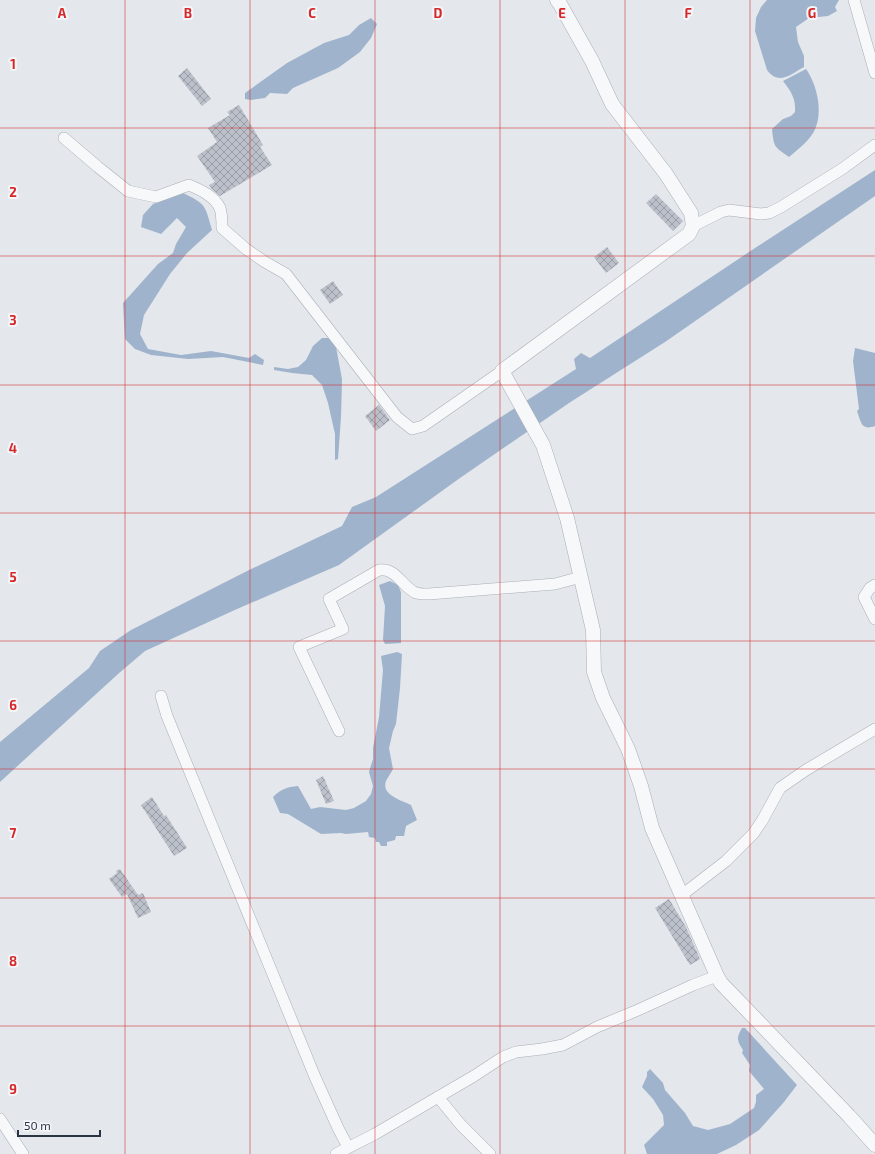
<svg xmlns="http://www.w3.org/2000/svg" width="875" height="1154" font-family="'Exo 2',sans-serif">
  <defs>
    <pattern id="building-cross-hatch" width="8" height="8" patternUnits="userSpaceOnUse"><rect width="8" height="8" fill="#bbc0ca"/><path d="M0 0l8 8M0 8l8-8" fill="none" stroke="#989da6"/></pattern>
  </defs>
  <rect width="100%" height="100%" fill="#e4e7ec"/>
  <!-- water -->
  <g fill="#9fb4cc">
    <path d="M767,0H839L835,7L837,11L828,16L809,18L796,27L798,42L804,56V67C791,74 779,86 767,70L755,31L756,18L761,7Z"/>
    <polygon points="371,18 377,24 371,38 360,52 338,68 293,88 287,94 270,93 265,98 251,100 245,99 245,93 287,63 324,43 349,35 359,25"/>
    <path d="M806,69C818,86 825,118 811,136C806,143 796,151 789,157C774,146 774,148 772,129L783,119L791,116L795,112C796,99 791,91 783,81Z"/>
    <polygon points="875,170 875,196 665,342 569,403 460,478 339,565 237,609 145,651 118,674 0,782 0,742 89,668 100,651 131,630 249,570 342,526 352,507 376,497 576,369 574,359 581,353 590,358 755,248"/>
    <path d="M183,193C206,204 205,205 212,230L187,253L170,274L144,315L140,334L148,349L181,355L211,351L249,358L255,354L264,360L263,365L223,357L188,359L151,355L135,349L125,339L123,303L158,264L173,253L176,244L186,227L177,218L161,234L141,227L143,215L153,204Z"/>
    <polygon points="322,338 329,338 336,347 342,379 341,417 338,459 335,460 335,434 328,403 322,385 312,375 292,373 274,370 274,367 288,369 298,367 306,360 313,346"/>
    <path d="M855,348L875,353V426C861,431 861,422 857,411L859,409L853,361Z"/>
    <polygon points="390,581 398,585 401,592 401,643 385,644 383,640 385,606 379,585"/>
    <path d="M397,652L402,654L400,688L396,724L393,731L389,748L393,769C391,773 388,777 386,781C381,795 401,800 411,805L417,820L406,826L404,836H396L395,840L387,842V846H381L379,842H376L375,838L369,837L368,832L346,834L341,833L321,834L288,814L280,813L273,797C281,789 287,787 298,786L311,809L320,807L346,810L354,808L366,801L371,794L373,786L369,772L373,759V748L379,717L383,670L381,656Z"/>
    <path d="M742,1028H745L797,1085L784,1102L759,1130L736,1145L717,1154H647L644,1145L664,1125L663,1115L653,1099L642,1087L647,1076V1072L650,1069L663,1083L665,1090L685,1113L693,1126L708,1130L730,1124L754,1108L756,1102V1095L764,1089L749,1071L750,1065L742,1053L743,1050C737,1041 736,1038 742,1028Z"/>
  </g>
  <!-- building -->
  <g fill="url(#building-cross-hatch)">
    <polygon points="187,68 211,99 202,106 178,76"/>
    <polygon points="239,105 263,145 260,147 272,165 220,196 212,189 209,185 215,182 197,156 217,142 208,128 230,115 227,112"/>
    <polygon points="656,194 683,221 673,231 646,203"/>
    <polygon points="607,247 619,263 606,273 594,257"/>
    <polygon points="333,281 343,295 330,304 320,290"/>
    <polygon points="379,405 390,420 376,431 365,416"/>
    <polygon points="323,776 334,801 326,804 316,780"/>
    <polygon points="152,797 164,816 166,815 187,848 174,856 141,805"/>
    <polygon points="120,869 138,895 143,893 151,912 138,918 127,894 122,897 109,879 117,873 116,871"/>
    <polygon points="669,899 686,927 700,959 690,965 655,908"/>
  </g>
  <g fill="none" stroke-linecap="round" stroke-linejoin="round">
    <!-- minor casing -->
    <g stroke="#a9aeb7" stroke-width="12">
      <g id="minor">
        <polyline points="854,0 875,73"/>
        <path d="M64,138L98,167L128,191L156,197L189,185C201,190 214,196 220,208C222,214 222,222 222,228L246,249L265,262L286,274L397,417L412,429L423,426L502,371"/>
        <polyline points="693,226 721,212 729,210 761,214 769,213 781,207 842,169 875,145"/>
        <polyline points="875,585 870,588 864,597 875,619"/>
        <polyline points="161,696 167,716 315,1077 338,1128 348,1147"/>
        <path d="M339,731L299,647L343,629L329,599L379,570C397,568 401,586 416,593C420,594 425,594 429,594L555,584L581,577"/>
        <polyline points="682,895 726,861 753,834 762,821 780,788 806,770 875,729"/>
        <polyline points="438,1097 461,1125 490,1154"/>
        <polyline points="0,1119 23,1154"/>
        <polyline points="336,1154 375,1134 474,1076 503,1057 516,1052 542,1049 563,1045 597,1027 638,1010 693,985 717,976"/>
      </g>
    </g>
    <!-- tertiary casing -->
    <g stroke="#a9aeb7" stroke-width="15">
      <polyline id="tertiary" points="557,0 560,4 592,61 612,104 666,174 691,213 693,226 689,234 502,371 543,445 567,518 593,630 594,672 603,698 628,749 641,786 652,828 717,976 721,983 849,1116 875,1145"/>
    </g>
    <!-- minor -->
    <use href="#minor" stroke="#f7f8fa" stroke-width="11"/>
    <!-- tertiary -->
    <use href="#tertiary" stroke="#f7f8fa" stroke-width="14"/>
  </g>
  <!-- grid -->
  <path fill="none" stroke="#d62828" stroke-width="1" stroke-opacity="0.55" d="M125,0V1154M250,0V1154M375,0V1154M500,0V1154M625,0V1154M750,0V1154M0,128H875M0,256H875M0,385H875M0,513H875M0,641H875M0,769H875M0,898H875M0,1026H875"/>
  <g font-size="13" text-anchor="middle" font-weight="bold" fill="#d62828" stroke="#f4f6f9" stroke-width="4" stroke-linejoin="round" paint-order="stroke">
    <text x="62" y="18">A</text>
    <text x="188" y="18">B</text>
    <text x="312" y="18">C</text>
    <text x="438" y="18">D</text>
    <text x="562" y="18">E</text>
    <text x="688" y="18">F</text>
    <text x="812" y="18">G</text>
    <text x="13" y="69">1</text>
    <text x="13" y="197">2</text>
    <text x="13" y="325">3</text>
    <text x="13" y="453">4</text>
    <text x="13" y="582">5</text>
    <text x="13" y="710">6</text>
    <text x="13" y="838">7</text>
    <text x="13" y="966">8</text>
    <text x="13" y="1094">9</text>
  </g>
  <!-- scale -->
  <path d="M18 1130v6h82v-6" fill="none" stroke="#2b3445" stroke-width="2"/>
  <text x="24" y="1130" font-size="12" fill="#2b3445" stroke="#f4f6f9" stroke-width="3" paint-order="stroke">50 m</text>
</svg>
